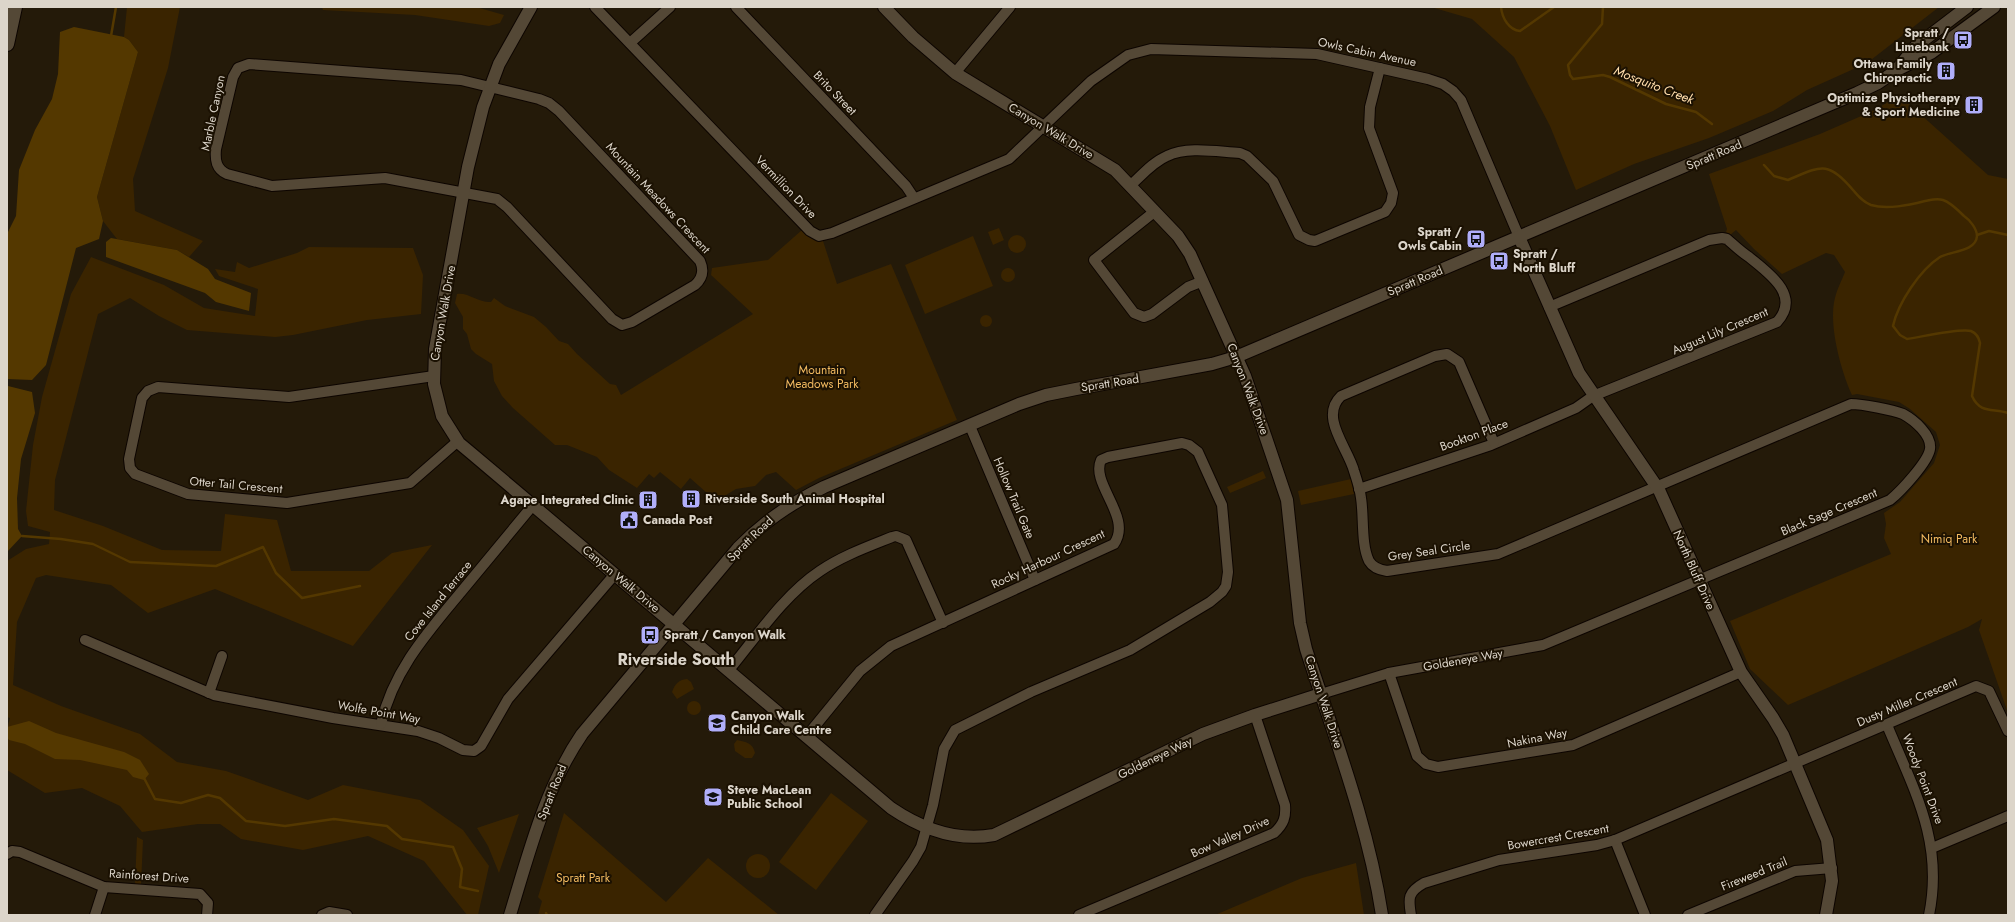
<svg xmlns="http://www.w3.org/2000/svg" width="2015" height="922" font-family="Jost,sans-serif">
  <rect width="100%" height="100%" fill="#241a09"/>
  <!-- green -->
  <g fill="#3a2400">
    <polygon points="127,7 180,7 168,68 133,179 135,211 203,241 189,257 177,250 117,239 103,221 97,197 138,52 129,40 124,37"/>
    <polygon points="322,7 476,7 504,15 500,23 489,26 415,15 323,10"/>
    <polygon points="1431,7 1939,7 1867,63 1807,90 1773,111 1709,138 1634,164 1576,190 1550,126 1514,57 1472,19"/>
    <path d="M1899,95L1988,175L2008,179V713L1979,630L1982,619L1968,627L1788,705L1750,669L1730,621L1891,554L1884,538L1886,524L1884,513L1900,502L1934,463L1940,445L1936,432L1910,409L1899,402L1857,394L1852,395C1841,371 1828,324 1835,298C1837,289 1842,280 1845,272L1834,255L1826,253L1782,274L1754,249L1736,230L1730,235L1726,232L1727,229L1709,174L1820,134L1875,110Z"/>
    <polygon points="999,228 1004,240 993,245 988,232"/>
    <path d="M802,230L812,239L823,241L837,284L891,264L957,420L819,478L796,490L776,472L766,475L755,486L736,489L716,501L690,478L681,489L660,472L654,478L649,474L637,488L609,470L597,457L567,445H555L513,408L502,396L494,381L492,364L476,354L471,349L467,334L463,329V317L455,303L457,294C468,292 479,303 491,302L494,298L505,306L534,317L546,327L559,341L568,344L577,354L610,384L616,385L621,395L753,314L711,275L712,268L768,260Z"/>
    <circle cx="1017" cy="244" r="9"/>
    <polygon points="973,236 993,286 925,314 905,265"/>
    <polygon points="309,247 413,248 423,275 421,314 367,320 293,335 275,337 187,330 159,316 130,298 98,314 55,480 54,510 103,526 162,550 221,551 225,514 277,520 291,571 369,571 392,553 432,545 353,646 215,589 148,613 111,585 46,575 36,578 17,622 13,685 61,706 140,734 177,762 226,771 308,800 343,785 420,800 463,830 489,866 478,915 467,915 424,861 368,836 303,850 241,839 220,824 198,824 142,832 120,806 82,788 45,793 7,770 7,729 10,718 7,717 7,561 26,549 49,544 50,532 28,526 26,511 33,445 42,397 71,294 91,257 164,285 204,308 255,316 258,289 219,276 215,269 235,272 237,262 249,268 297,253"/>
    <circle cx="1008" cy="275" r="7"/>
    <circle cx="986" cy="321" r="6"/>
    <polygon points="1263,471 1266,478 1230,493 1227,487"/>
    <polygon points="1351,479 1354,494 1301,505 1298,491"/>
    <path d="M687,679L691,682L694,689L677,699L672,692C675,684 678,680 687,679Z"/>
    <circle cx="694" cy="708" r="7"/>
    <path d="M737,740C746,742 753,743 755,753L752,758H745L735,751L734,744Z"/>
    <polygon points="831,793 868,821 816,890 779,862"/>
    <polygon points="564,813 666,902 708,858 779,915 538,915 542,901 538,897"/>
    <polygon points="519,814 499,873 488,846 477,828"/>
    <polygon points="137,837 143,840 141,885 135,884"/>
    <circle cx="758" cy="866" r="12"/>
    <polygon points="1356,863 1364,915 1215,915 1302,878"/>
  </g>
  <!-- water -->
  <g fill="#543800">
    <polygon points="74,27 124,37 129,40 138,52 97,197 103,221 99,239 76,248 46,365 32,380 7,379 7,234 16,216 19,170 35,130 52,99 58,74 60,32"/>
    <polygon points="111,238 177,250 208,269 215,279 251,293 249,311 216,302 205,293 106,257 106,242"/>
    <polygon points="8,386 32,392 35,413 21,459 17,498 18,529 22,536 7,552"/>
    <polygon points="29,721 56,733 124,752 140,760 149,774 144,780 133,777 127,770 80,760 55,759 25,744 9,740 7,737 7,727"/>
  </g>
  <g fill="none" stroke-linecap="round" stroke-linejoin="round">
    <!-- stream -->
    <g stroke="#543800" stroke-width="2.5">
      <path d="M1501,7C1502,18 1509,30 1520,31L1554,7"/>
      <polyline points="1603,7 1602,24 1568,65 1570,75 1573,79 1603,75 1610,77 1666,104 1696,112 1712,124"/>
      <polyline points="111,36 116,7"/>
      <path d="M1764,165L1774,176L1788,180C1821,166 1828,160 1853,190C1858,196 1863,202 1871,205C1887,210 1909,205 1925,201C1931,200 1936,198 1943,200C1950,202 1959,211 1964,216C1970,220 1977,229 1977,236C1976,252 1950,251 1940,257C1920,270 1898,303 1893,326L1900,335L1907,339C1921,337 1959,328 1971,331C1976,333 1979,338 1980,343L1972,396C1980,414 1993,408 2008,413"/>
      <polyline points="1977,235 1989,231 2008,235"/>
      <polyline points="22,536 61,539 93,544 130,562 216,566 263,547 276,573 302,598 360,586"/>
      <polyline points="143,776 155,799 181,803 208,795 220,798 246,821 285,826 334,819 387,826 402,839 453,847 462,869 460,887 478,891"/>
      <polyline points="546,913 547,915"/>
    </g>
    <!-- minor casing -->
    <g stroke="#0d0500" stroke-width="12">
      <g id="minor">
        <polyline points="595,7 810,231 819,236 832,233 1009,159 1091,81 1128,55 1151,49 1317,54 1428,79 1443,84 1453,91 1461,100 1519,237"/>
        <polyline points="736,7 906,186 914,198"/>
        <polyline points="630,43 670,7"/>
        <path d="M249,64L461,80L539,99L549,103L559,111L700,261C704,270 703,278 695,285L632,322L622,325L612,319L507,207L497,199L385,178L272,186L227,174C216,169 215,160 216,149L233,77L238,68Z"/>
        <polyline points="955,73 1010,7"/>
        <path d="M1131,185C1142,175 1153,162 1167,156C1188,146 1218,152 1240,153L1247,156L1273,181L1299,235L1309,240L1315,241L1385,212L1391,203L1393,193L1369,128L1370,107L1380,68"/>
        <polyline points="1154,212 1094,260 1134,313 1144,317 1152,314 1188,287 1203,281"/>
        <polyline points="434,376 289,397 158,387 148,391 142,398 129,459 130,468 135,474 188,494 287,503 410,483 458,441"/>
        <polyline points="970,426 1035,580"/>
        <path d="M1359,489L1491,445L1576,408L1593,396L1777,322C1802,295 1767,272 1749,257C1741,252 1734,245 1727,239L1722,238L1709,240L1549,307"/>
        <polyline points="85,640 214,695 333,718 418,731 439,738 463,750 474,751 481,746 508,699 615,574"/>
        <path d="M729,670C757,636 784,595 820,571C842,556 867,547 892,537L896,536L906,540L943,623"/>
        <polyline points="1389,673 1417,756 1426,764 1438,767 1573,745 1741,672"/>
        <polyline points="209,693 222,656"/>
        <path d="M1321,694L1389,673L1543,645L1890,500C1901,491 1928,462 1930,449C1932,435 1914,420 1903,414C1893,410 1862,404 1851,404L1498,554L1387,571C1380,570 1373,568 1369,561C1361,545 1364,516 1361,498C1360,489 1357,480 1354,471C1348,448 1319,417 1341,396L1435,356L1447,354L1459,362L1494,443"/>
        <path d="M381,724C393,671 427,633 461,592C485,563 509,534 533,505"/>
        <path d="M1887,725C1914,790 1944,842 1929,915"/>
        <path d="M806,737L860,671L891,646L1114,544C1133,517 1090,484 1101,460L1108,457L1182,443L1189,445L1198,452L1222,505L1228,572L1226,586L1222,592L1210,602L1130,650L1031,692L955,730L944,749L933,805L921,847L913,861L875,915"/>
        <polyline points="1615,840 1645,915"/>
        <polyline points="1932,848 2008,816"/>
        <polyline points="7,854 12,851 20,852 104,887 200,894 208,903 207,915"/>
        <polyline points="95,915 104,887"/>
        <polyline points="322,915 329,912 347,915"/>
        <path d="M1079,915L1274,833C1284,824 1286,817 1285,805L1255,715"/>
        <path d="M1411,915C1408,898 1408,892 1424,883L1499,860L1597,845L1615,840L1976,686L1989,691L2008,731"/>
        <polyline points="1688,915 1795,871 1832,868"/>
      </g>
    </g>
    <!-- tertiary casing -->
    <g stroke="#0d0500" stroke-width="14">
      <g id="tertiary">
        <path d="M531,7L499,64L483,107L468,167L435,349L434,384L442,416L459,443L471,453L891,808C922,829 956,842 994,835L1203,734L1255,715L1321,694"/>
        <path d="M884,7L913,37L955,73L1115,170L1178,236L1190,254L1245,376L1287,500L1300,623L1306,649C1334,736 1368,824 1382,915"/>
        <polyline points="1898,68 1916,46 1967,7"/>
        <polyline points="1519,237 1579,373 1659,490 1741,672 1773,718 1783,735 1827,840 1832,881 1826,915"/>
        <path d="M510,915C529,853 545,788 582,734L738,548C763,522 791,503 824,487L1019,404L1046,395L1076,389L1212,364L1236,357L1857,93L1878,83L1897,70L1931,53L1994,7"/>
      </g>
    </g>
    <!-- secondary casing -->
    <g stroke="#0d0500" stroke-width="16">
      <polyline id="secondary" points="7,44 15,7"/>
    </g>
    <!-- minor -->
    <use href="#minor" stroke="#544836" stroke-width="10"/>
    <!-- tertiary -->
    <use href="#tertiary" stroke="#544836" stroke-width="12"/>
    <!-- secondary -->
    <use href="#secondary" stroke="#544836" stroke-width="14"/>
  </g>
  <!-- icons -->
  <defs>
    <g id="bus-square" transform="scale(1)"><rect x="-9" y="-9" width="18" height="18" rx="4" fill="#b0aefa" stroke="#1b1102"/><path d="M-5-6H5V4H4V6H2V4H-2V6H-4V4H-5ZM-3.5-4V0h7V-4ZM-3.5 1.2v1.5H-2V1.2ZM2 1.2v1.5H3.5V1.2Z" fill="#111"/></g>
    <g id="building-square" transform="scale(1)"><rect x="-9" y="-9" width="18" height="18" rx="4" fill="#b0aefa" stroke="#1b1102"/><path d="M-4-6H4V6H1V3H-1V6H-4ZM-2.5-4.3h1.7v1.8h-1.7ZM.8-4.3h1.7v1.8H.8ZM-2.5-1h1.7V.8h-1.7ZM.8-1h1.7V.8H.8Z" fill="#111"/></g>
    <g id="civic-square" transform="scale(1)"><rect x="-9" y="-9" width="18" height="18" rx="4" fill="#b0aefa" stroke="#1b1102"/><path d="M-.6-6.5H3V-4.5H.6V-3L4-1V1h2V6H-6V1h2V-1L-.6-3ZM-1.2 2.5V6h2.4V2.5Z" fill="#111"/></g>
    <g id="school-square" transform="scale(1)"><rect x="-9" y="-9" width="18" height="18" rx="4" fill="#b0aefa" stroke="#1b1102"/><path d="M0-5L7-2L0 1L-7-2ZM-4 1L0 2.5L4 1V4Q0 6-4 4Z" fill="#111"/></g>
  </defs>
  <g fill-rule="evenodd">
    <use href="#bus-square" x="1963" y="40"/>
    <use href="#building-square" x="1946" y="71"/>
    <use href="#building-square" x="1974" y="105"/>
    <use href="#bus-square" x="1476" y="239"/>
    <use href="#bus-square" x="1499" y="261"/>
    <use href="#building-square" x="691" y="499"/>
    <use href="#building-square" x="648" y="500"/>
    <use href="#civic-square" x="629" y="520"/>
    <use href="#bus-square" x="650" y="635"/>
    <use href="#school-square" x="717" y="723"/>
    <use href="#school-square" x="713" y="797"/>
  </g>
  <g text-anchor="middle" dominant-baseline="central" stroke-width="4" stroke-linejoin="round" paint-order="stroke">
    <!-- poi labels -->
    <g font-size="12" font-weight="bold" fill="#dcd5ca" stroke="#1b1102" text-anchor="start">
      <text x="1949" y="33" text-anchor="end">Spratt /<tspan x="1949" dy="14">Limebank</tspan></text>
      <text x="1932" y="64" text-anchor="end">Ottawa Family<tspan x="1932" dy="14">Chiropractic</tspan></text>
      <text x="1960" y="98" text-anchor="end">Optimize Physiotherapy<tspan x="1960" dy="14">&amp; Sport Medicine</tspan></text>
      <text x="1462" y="232" text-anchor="end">Spratt /<tspan x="1462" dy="14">Owls Cabin</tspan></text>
      <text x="1513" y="254">Spratt /<tspan x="1513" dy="14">North Bluff</tspan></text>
      <text x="705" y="499">Riverside South Animal Hospital</text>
      <text x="634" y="500" text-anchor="end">Agape Integrated Clinic</text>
      <text x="643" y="520">Canada Post</text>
      <text x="664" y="635">Spratt / Canyon Walk</text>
      <text x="731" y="716">Canyon Walk<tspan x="731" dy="14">Child Care Centre</tspan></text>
      <text x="727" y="790">Steve MacLean<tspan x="727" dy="14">Public School</tspan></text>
    </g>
    <!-- street labels -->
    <g font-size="12" fill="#dcd5ca" stroke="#1b1102">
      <text transform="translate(1367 52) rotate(12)">Owls Cabin Avenue</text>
      <text transform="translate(835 93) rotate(46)">Brito Street</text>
      <text transform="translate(213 113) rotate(-78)">Marble Canyon</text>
      <text transform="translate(1051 131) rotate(31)">Canyon Walk Drive</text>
      <text transform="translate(1714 155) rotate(-23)">Spratt Road</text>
      <text transform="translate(786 187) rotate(46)">Vermillion Drive</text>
      <text transform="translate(658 198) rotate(47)">Mountain Meadows Crescent</text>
      <text transform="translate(1415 281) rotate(-23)">Spratt Road</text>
      <text transform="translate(443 313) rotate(-80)">Canyon Walk Drive</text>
      <text transform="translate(1720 331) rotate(-23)">August Lily Crescent</text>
      <text transform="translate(1110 383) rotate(-9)">Spratt Road</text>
      <text transform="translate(1248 389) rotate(69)">Canyon Walk Drive</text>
      <text transform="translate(1474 435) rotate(-20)">Bookton Place</text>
      <text transform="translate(236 485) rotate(5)">Otter Tail Crescent</text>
      <text transform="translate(1014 498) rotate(67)">Hollow Trail Gate</text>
      <text transform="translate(1829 512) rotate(-23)">Black Sage Crescent</text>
      <text transform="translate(750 539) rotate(-44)">Spratt Road</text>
      <text transform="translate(1429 551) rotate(-8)">Grey Seal Circle</text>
      <text transform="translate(1048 559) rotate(-25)">Rocky Harbour Crescent</text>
      <text transform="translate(1694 570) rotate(66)">North Bluff Drive</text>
      <text transform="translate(621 579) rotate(40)">Canyon Walk Drive</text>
      <text transform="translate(438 601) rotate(-51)">Cove Island Terrace</text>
      <text transform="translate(1463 660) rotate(-10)">Goldeneye Way</text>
      <text transform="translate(1324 702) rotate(72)">Canyon Walk Drive</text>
      <text transform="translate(1907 702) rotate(-23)">Dusty Miller Crescent</text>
      <text transform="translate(379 712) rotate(10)">Wolfe Point Way</text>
      <text transform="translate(1537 738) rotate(-11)">Nakina Way</text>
      <text transform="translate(1155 758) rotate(-26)">Goldeneye Way</text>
      <text transform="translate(1923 779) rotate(69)">Woody Point Drive</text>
      <text transform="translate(552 792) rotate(-68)">Spratt Road</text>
      <text transform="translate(1230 837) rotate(-24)">Bow Valley Drive</text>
      <text transform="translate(1558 837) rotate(-10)">Bowercrest Crescent</text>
      <text transform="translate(1754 874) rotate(-22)">Fireweed Trail</text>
      <text transform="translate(149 876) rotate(4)">Rainforest Drive</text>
    </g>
    <!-- park labels -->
    <g font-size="12" fill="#f2ba60" stroke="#1b1102">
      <text x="822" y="370">Mountain<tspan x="822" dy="14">Meadows Park</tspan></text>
      <text x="1949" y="539">Nimiq Park</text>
      <text x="583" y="878">Spratt Park</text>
    </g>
    <!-- water labels -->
    <g font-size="13" font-style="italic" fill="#fedcaa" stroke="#1b1102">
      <text transform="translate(1654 85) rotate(21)">Mosquito Creek</text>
    </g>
    <!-- district labels -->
    <g font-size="16" font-weight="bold" fill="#dcd5ca" stroke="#1b1102">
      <text x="676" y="659">Riverside South</text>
    </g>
  </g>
  <!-- border -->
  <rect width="2015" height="922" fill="none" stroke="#dcd5ca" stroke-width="16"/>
</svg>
